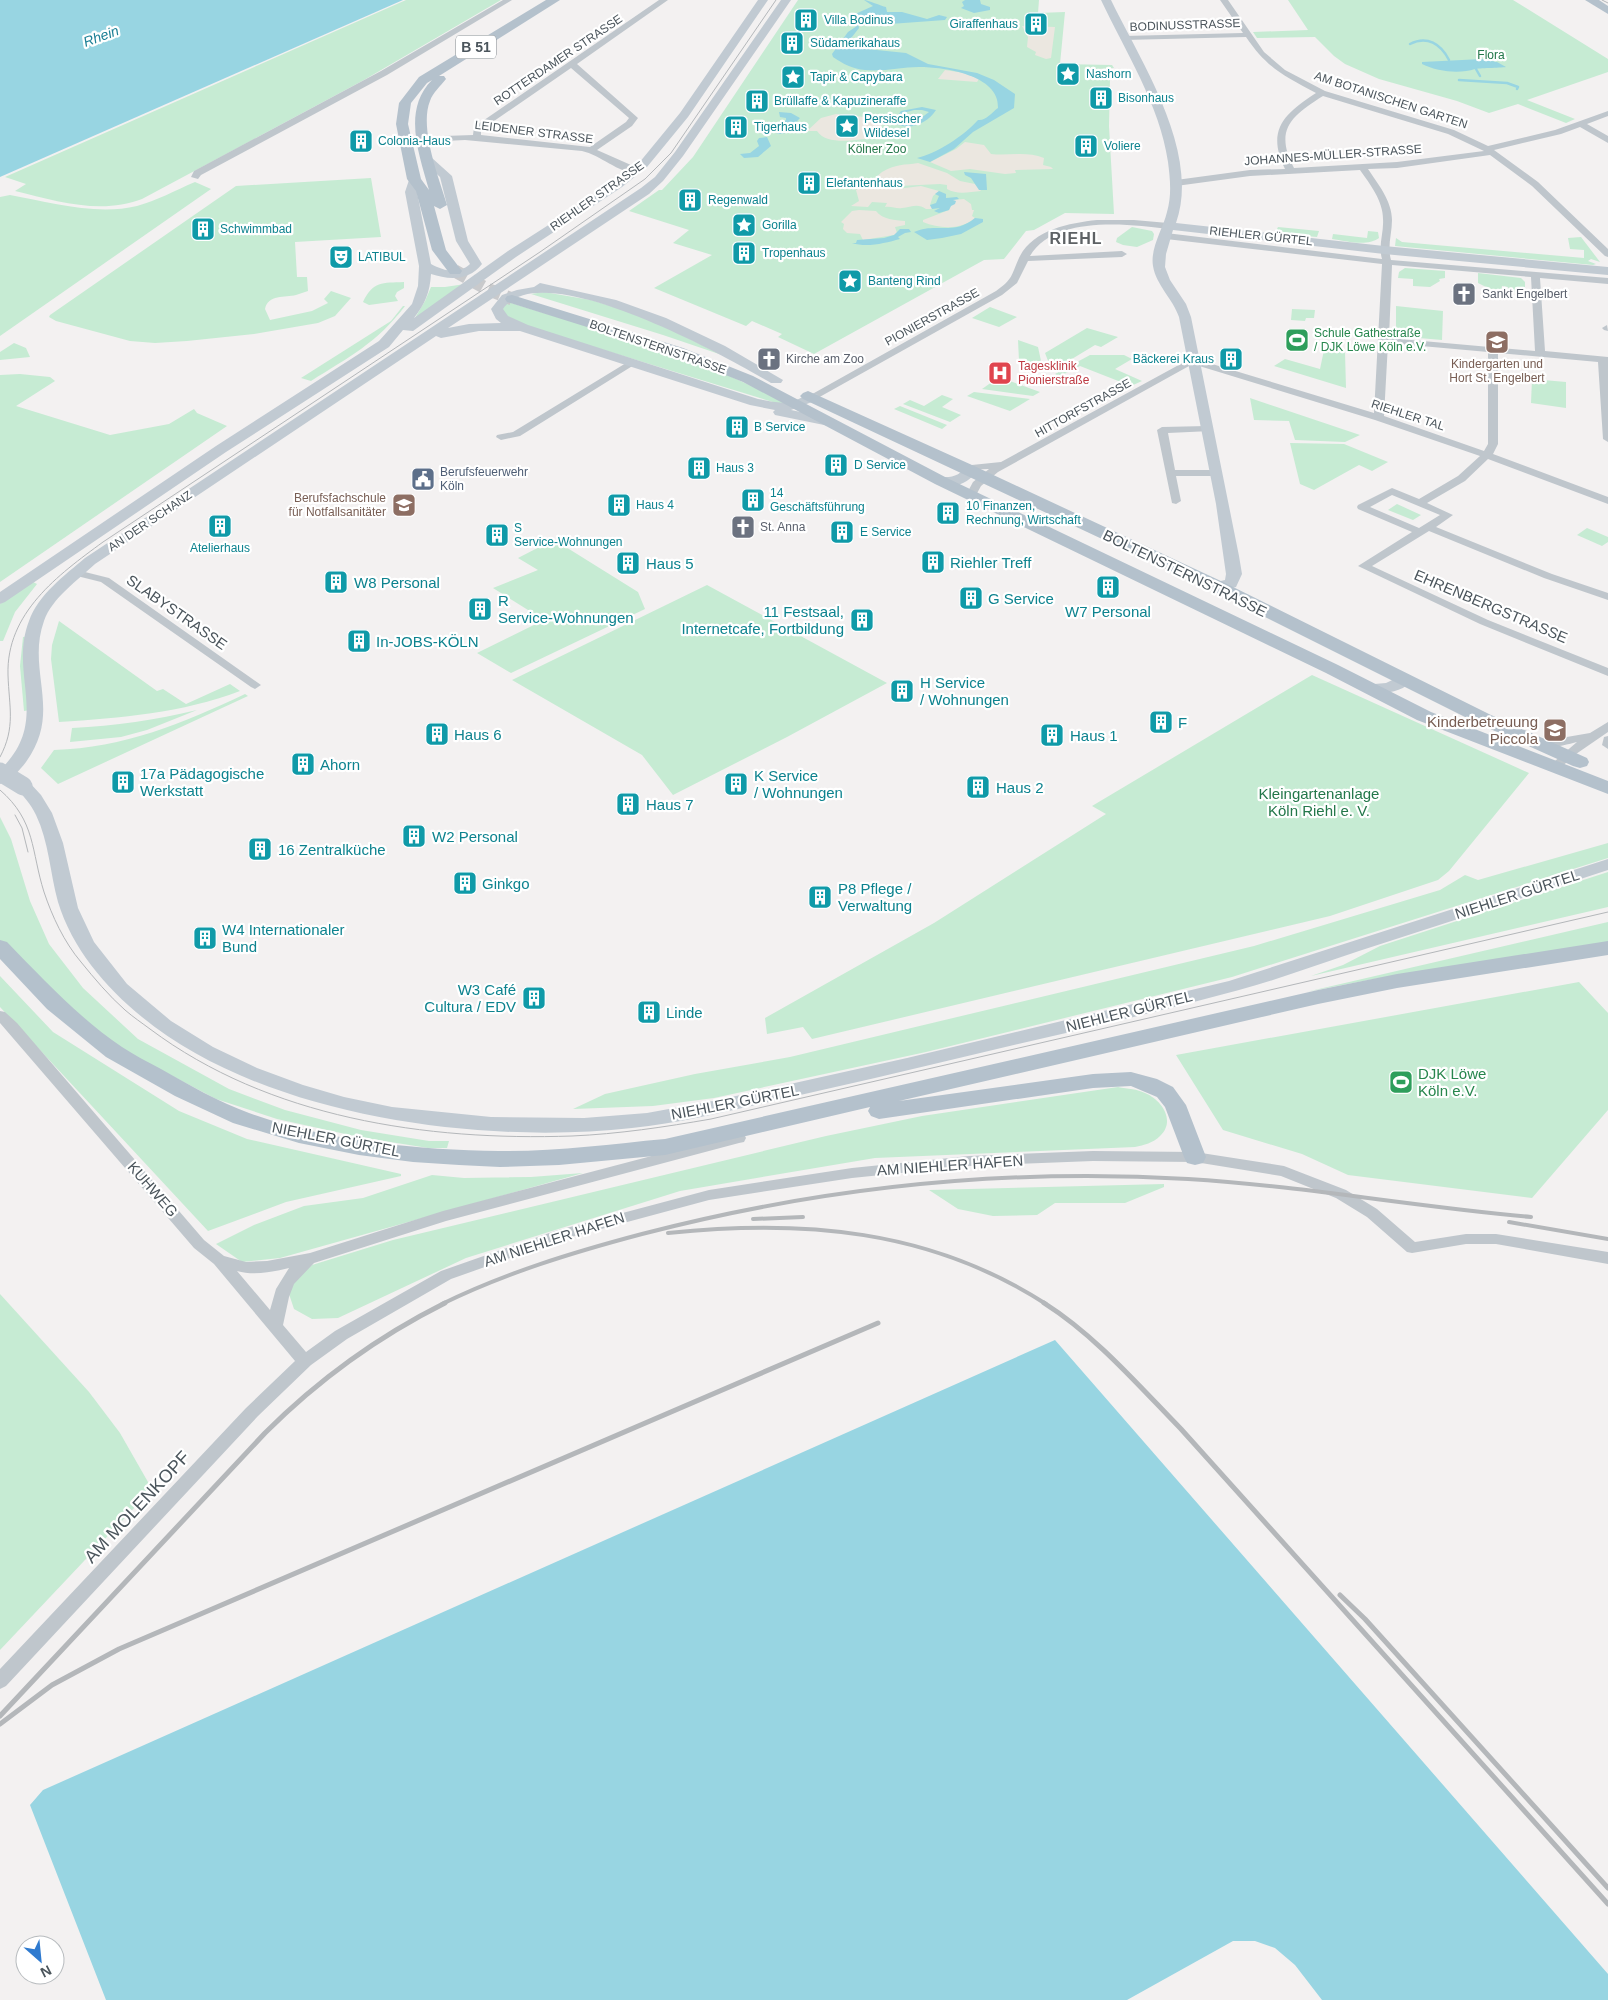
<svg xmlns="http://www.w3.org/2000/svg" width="1608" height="2000" font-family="Helvetica,sans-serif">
  <rect width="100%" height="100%" fill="#f3f1f1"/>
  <!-- green -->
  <g fill="#c6ebd3">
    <path d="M406,0H501L364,80L142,199C101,215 56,201 15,191L26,184L5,177Z"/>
    <polygon points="798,0 1039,0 1038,13 1065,12 1060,64 1112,65 1114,68 1097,69 1104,78 1110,79 1109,126 1114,214 1065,213 1034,230 1026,231 1004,259 984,260 814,354 778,337 782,334 752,321 746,326 654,288 712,255 673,243 689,230 629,211 659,190 662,190 693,157"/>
    <polygon points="1288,0 1513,0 1608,59 1608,72 1527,100 1575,119 1566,123 1518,104 1489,113 1457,101 1379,79 1345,64 1334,56 1315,37 1257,38 1253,32 1308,30"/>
    <path d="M371,178L381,237L295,242L297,277H307L308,291C304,292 300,294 296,295C285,298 268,294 265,309L270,320L312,311L328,303L324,299L331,291L351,298L335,316L318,323L254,334L187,341L155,343L130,341L56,321L49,317L50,315L236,186Z"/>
    <path d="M195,182L211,189L0,336V197L10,195C50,202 96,216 137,206C156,201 176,190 195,182Z"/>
    <polygon points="1132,227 1152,231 1154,234 1153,240 1137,247 1123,245 1116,242 1117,238"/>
    <polygon points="1278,227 1319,231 1317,237 1275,233"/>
    <path d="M1368,231L1378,232L1379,238C1367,247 1346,241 1332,239L1333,234L1367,238Z"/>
    <polygon points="1581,237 1600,262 1591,259 1588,261 1596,264 1593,265 1395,246 1396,238 1402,242 1584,258 1584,250 1570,249 1568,238"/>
    <polygon points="1405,268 1445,271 1445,278 1439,279 1440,281 1430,287 1413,286 1413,279 1398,278 1399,272"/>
    <polygon points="1478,273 1521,278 1525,282 1525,293 1509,292 1508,287 1502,286 1501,292 1489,291 1488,288 1478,283"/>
    <path d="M404,282V288L397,292L395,296L398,301L369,305L363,302C373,281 382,283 404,282Z"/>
    <polygon points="465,284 415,318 425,301 431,287 445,287"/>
    <polygon points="544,292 591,300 643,316 722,355 663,335 531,294"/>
    <path d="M508,302C601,331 699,355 784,403H776L516,323L505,316L502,307Z"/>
    <path d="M403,306H405C377,343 349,357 311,381L301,378L391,321Z"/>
    <polygon points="1396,306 1443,311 1442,340 1396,336"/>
    <polygon points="990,307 1017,317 999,327 972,318"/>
    <polygon points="1292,309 1315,310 1314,318 1306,318 1305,321 1291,320"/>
    <polygon points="1087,328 1118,337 1101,347 1095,345 1052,371 1045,353"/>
    <polygon points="1018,340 1038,347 1043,370 1019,361"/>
    <polygon points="14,343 26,348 30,357 0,360 0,352"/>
    <polygon points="1324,350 1345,352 1346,388 1274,366 1285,359 1320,369"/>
    <polygon points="1090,355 1124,355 1132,359 1115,369 1142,381 1131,386 1080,366 1060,376 1055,374"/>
    <polygon points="20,374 50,377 55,381 16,406 110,435 169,424 194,409 197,413 227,426 0,582 0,375"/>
    <polygon points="999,377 1040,392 1033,396 982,389"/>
    <polygon points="1532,379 1566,382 1566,408 1531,403"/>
    <polygon points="974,392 1030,399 1010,411 967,396"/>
    <polygon points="942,395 953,399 942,407 961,415 950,422 903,404 910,400 924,406"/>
    <polygon points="1250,398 1360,435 1345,442 1295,440 1289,421 1254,420"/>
    <polygon points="900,406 947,425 942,429 894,409"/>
    <polygon points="1290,443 1344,444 1388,462 1372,471 1359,465 1314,490 1300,484"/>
    <polygon points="1397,504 1421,515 1413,520 1388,510"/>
    <polygon points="1587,528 1608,537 1608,542 1602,546 1577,535"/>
    <polygon points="551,541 569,549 638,592 645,609 511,673 477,653 544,620 493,588 538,570 518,558"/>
    <polygon points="33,582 37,584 15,612 3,641 0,641 0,604"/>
    <polygon points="707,585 887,683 787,737 673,795 642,755 512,680"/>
    <path d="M59,621L157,691L163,689L186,704L230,684L240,691C182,713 121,718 59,722L51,659L52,645Z"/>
    <polygon points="29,636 31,710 24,711 20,666 23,637"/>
    <polygon points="1312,675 1529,773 1449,871 1438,880 1330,916 812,1039 803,1027 767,1034 765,1018 934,923 1106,814 1092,806"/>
    <path d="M245,694L248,696L58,784L41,768L54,750C124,748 183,723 245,694Z"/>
    <path d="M197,710L147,730L121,737L70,742L72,728C115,726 156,720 197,710Z"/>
    <polygon points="0,817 11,839 30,901 49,944 83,988 138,1039 229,1089 285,1110 361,1130 429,1141 449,1141 447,1148 428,1148 359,1137 277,1119 216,1099 123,1050 60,1001 0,941"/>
    <polygon points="1608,843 1608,858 1232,977 926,1052 714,1098 653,1106 573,1109 605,1094 695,1074 790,1057 1254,946 1440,890 1465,875 1478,880"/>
    <polygon points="1608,872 1608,907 1311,976 1343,965 1380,946"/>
    <polygon points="1608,922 1608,946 1374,979 1306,992"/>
    <polygon points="0,976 53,1032 179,1111 247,1139 401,1174 401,1176 286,1202 208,1231 0,1007"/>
    <polygon points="1579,982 1608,1013 1608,1110 1532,1198 1348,1175 1302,1154 1223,1130 1176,1055"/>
    <path d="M1118,1087C1128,1089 1137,1089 1145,1093C1162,1100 1176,1121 1160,1136C1153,1143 1144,1145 1135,1147L875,1158L680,1191L466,1258L338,1318L312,1319L294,1309L289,1294L295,1279L312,1265L393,1240L826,1136L922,1116Z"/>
    <polygon points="583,1173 280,1258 242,1262 216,1244 254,1225 304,1206 363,1198 432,1175 464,1178 531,1177"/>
    <polygon points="1164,1184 1164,1187 1125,1203 1055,1203 1037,1215 993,1216 958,1209 929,1190"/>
    <polygon points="0,1294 89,1392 120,1433 152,1489 0,1650"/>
  </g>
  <!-- sand -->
  <g fill="#ebe7e0">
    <polygon points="1022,26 1055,27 1051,58 1046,59 1035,55 1036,52 1027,47 1028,37"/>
    <polygon points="945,70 964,73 979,79 977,82 938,79"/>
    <path d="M836,114C851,116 870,115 883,125L870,131L878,137C862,139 827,147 817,131H807L821,118Z"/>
    <path d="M965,142L984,145L991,154C1009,156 1027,151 1044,158L1043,165L1051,167L1053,169L1015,170L1016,173L1005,174L970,169L951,171L930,162L956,149Z"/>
    <path d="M918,163L947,173L960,181L975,184L981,191C969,192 957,195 947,189V185L940,184L898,186L870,183C875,180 878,175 882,172C895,164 905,165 918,163Z"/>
    <path d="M863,186L897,189L921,186L939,191L933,196L930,205L932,209H926C918,203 911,207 902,208C896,209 892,206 885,207L887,203L872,202L868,207L851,206L859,201L856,190Z"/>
    <path d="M964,199L971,204L972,210H974L972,216L975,218C961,230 940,229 923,222V220L949,210L953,200Z"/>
    <path d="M859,210L876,211C883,220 895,220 905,221V225L895,227L897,233L894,235L863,240L860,234L847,233L843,229L844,224L841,222L852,211Z"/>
  </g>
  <!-- water -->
  <g fill="#98d5e2" fill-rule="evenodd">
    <polygon points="0,0 403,0 0,177"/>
    <path d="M864,0C868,0 881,6 886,7L887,12H902L927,19L939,15L947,17L945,20L890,24L861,19L858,23L859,28L848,42L857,48L906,53L928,64L977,73L994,80L1015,94L1014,108L973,132L954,149L930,162L917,158C936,154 965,135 978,120C986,121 991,113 998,108C1000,75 944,67 919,67C901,67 883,72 865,70C853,69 843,64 833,57L832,54L848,32L857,26L852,21L853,15L873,6Z"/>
    <polygon points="965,0 980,0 981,4 990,7 990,10 974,13 961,8 964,6 962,2"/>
    <path d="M1482,59L1497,62L1506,67C1500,68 1478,68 1475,69C1460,74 1438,72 1422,64V62Z"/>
    <path d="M922,107L936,110C927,124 908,132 893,122L901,111ZM914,110H922L929,112L913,124L903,123L901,118L907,112Z"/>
    <polygon points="779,112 791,113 800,118 786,133 778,134 774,131 786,120 786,118 780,117"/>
    <polygon points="767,137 771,146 758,157 744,158 740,154 750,153 759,146 757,141 759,138"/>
    <polygon points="964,172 986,174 987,190 979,190 971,178 965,175"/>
    <polygon points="939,191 946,194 946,198 957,197 959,199 953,200 956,201 955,204 951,206 949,210 939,213 934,211 940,208 932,209 930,205 936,203 939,196 935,194"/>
    <path d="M975,218L983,219V222L961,234L942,238L927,240L914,232C935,222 954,236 975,218Z"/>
    <path d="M900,229H909L911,232L905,233L898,237L900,239C885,243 867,248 852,243H856L857,240L884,238L894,235Z"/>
    <polygon points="1055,1340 1608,1974 1608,2000 1322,2000 1295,1965 1275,1948 1255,1941 1233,1941 1127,2000 106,2000 30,1805 43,1790"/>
  </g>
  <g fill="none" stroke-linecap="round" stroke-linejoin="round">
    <!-- stream -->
    <g stroke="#98d5e2" stroke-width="2.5">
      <path d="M1410,44C1427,35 1441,44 1449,60"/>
      <polyline points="1476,69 1480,76"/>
      <polyline points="1459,80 1507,83 1518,87 1517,89"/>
    </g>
    <!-- primary-tunnel -->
    <polyline stroke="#c9cacc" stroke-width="13" stroke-dasharray="13 6" stroke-linecap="butt" points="455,271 487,289 512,299"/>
    <!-- street -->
    <g fill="#bfc6cc" fill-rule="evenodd">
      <polygon points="503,0 512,0 387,75 201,175 198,179 191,177 194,171 381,71"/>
      <path d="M659,0H668L577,64L638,118L632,126L597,150L640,169V173C620,175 601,155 582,151L465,140L445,141L425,149L421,146L444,136L473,135L474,127ZM571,68L629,118L626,122L590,147L481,135V130Z"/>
      <path d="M1220,0H1228L1264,52L1285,70L1325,91L1454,130L1488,146L1555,130L1608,111V116L1587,124L1608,136V143L1580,127L1561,134L1494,150L1538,182L1608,249V257L1605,256L1532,186L1490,155L1397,168L1368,169C1378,184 1392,201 1392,220C1392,234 1387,246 1391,260L1608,278V284L1540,278L1545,351L1608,357V442L1603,439L1598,362L1498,353V444L1493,454L1608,497V504L1488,459L1465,481L1427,503L1453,515L1436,527L1552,574L1608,593V600L1544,578L1429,531L1372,566L1488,620L1608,668V676L1480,624L1358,566L1412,532L1358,509L1357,507L1358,505L1392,488L1419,499L1458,476L1480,456L1375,420L1196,365L1189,366L998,472L981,486L975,497H967L966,495L973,482L989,469L962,470L961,468L962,466L1001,462L1186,361L1199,360L1374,413L1382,264L1166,239L1162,236L1166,233L1382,259C1378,245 1384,233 1383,219C1383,201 1370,184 1360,170L1250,176L1176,186L1172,183L1176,180L1250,170L1285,169C1266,130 1284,114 1316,93C1284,76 1267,68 1246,37L1124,40L1120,38L1124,36L1243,33ZM1323,96L1448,134L1484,151L1397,162L1294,168C1274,130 1291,116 1323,96ZM1392,265L1531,277L1535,351L1389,338ZM1388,343L1488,352V444L1484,451L1384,416ZM1392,495L1440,515L1419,528L1370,507Z"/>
      <path d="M1097,220H1134L1168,223L1172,226L1168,229C1129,224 1054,215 1030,256L1122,251L1127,254L1122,257L1028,261L1017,283L1002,295L816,399L812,400L807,397L996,291C1014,278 1011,275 1019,258C1032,230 1069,223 1097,220Z"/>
      <polygon points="1607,325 1608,331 1604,330 1602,328"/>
      <polygon points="631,360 636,363 634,365 520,436 501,440 496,437 497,435 513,432"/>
      <polygon points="1207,426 1212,429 1211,431 1168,433 1175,470 1216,470 1221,473 1216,476 1176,476 1181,501 1176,504 1172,503 1157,430 1162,427"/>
      <polygon points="77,570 109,578 261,685 255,689 251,687 101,582 73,575 71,573"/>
      <path d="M1608,722V732L1576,754L1558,770L1554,771L1548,767L1577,742C1565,745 1540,752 1531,743L1537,739L1561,738L1590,733Z"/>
      <polygon points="1608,736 1608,749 1602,745 1604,737"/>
      <path d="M0,1011L5,1012L17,1023L204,1240L224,1256L246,1262L267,1261L310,1253L443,1211L739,1133L744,1134L746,1138L744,1142L739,1143L446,1221L314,1263L294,1284L289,1297L283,1325L306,1352L335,1331L441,1271L555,1231L709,1190L852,1168L969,1156L1093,1151L1195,1152L1284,1166L1346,1190L1377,1209L1415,1242L1466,1234H1496L1608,1252V1264L1496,1244H1466L1412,1253L1407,1252L1367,1217L1336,1198L1281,1176L1195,1162L1093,1161L969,1166L852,1178L709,1200L564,1239L451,1279L347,1339L311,1365L258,1416L6,1686L0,1689V1669L246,1408L295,1361L214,1264L194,1248L0,1023ZM289,1268L276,1289L270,1310L237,1271C254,1276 272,1272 289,1268Z"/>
    </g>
    <!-- secondary -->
    <g fill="#c1cad2" fill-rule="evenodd">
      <path d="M758,0H768L688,117L647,167L622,187L516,257L413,331L403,330L389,347L226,452L5,602L0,604V592L216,446L379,341L412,304L418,286L419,266L405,192L410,177L414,175L420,179L417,192L431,264C444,271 458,275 470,264L456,241L440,177L424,162L422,160L424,158H432L452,176L468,241L482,264C469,281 449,280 431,274C430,292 425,304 414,318L508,251L614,183L639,163L680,113Z"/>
      <path d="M781,0H791L683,156L663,181L649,194L448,328L469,324L501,323L496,319L491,309L502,295L517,290L534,287L540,283L616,300L666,318L725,346L783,380L781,383H771C729,358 541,253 503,309L508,316L528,325L758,399C768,401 780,404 790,402C800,400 807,392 817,394L819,397L817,400L791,410L834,419L836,422L834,425L829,426L775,415L773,412L775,410L750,405L520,331H479L441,338L436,336L95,564C78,580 52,598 44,621C26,671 63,711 26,762C19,771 10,781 0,784V770C52,720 8,675 29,621C38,595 65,575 85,558L641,188L655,177L675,152Z"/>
      <path d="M1101,0H1111C1141,62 1201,152 1176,223L1384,246L1608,267V275L1384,254L1173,230L1166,254L1165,267L1170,280L1186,304L1191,317L1239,556L1242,574L1236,587C1228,589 1220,591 1212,589L1209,586L1212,583L1225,580L1226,574L1216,504L1179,317C1173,299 1156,285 1153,266C1150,248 1163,229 1167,212C1172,195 1170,178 1168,162C1160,105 1125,51 1101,0Z"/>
      <path d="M966,464L971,465L975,473C966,486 951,488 936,484L934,481L936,478C945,476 953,479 961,472L959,468L961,465Z"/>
      <path d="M1405,674L1411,676L1413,679C1403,694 1379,695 1363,691L1361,688L1363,685L1386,683Z"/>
      <path d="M23,781L29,782L41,795L52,813L63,843L78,908L94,942L127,984L171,1021L213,1047L257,1068L303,1085L344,1097L392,1107L491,1117L584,1118L647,1113L718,1100L907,1058L1229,981L1608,859V870C1525,897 1442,924 1359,951C1319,964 1280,979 1239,990C1152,1014 1064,1033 976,1054C909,1070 841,1086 774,1101C727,1111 680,1123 632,1128C480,1145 264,1117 142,1017C105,987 72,948 58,902C50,873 49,842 36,815C31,804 22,795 15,786L17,782Z"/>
    </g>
    <!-- primary -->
    <g fill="#b4c1cc" fill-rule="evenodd">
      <path d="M546,0H560L439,76H444L446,79C440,87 433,92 430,101C419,128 439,178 447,205L440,209L434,206L446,250L462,271L460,274H450L432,250L416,191L407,179L396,124L399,103L419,77ZM432,80C402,110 419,154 429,190L421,179L408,124L411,103L427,83Z"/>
      <polygon points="1585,0 1599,0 1608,6 1608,14"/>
      <polygon points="512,295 683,348 753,376 947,478 1338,665 1431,712 1608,781 1608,794 1417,720 1326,673 935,484 743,382 673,354 507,302 505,299 507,296"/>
      <polygon points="808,391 972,465 1223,582 1491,715 1587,758 1589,762 1587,766 1580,768 1573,766 1477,723 1211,590 803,399 800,396 803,393"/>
      <path d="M0,940L7,942C43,979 79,1018 122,1047C134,1055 148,1062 161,1069C189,1085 219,1102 249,1113C326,1141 418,1150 499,1151C554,1152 610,1144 665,1139L1318,990L1397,974L1608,941V955L1397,988L1318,1004L899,1101L1093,1074L1131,1072L1157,1079L1173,1087L1186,1105L1206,1157L1203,1163L1195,1165L1187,1163L1184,1157L1165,1107L1157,1097L1131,1086L1093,1088L879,1119L871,1116L868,1111L870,1107L665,1155L559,1165L500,1167L459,1165L413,1162L359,1155L299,1143L233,1123L175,1096L106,1057L47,1009L0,959Z"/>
    </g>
    <!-- tram -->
    <g stroke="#b4b7ba" stroke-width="1">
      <polyline points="1602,0 1608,3"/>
      <path d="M0,757C16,727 9,707 8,675C6,613 58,575 103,542L540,252L645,179L671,153L776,0"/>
      <path d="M0,790C36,821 31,851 44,892C52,916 64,942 81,962C94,978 109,996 125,1010C133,1017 142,1023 150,1029C269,1118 426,1141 572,1136C618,1134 665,1127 711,1119L1608,912"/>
      <polyline points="15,815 22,828 28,852"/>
    </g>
    <!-- rail-far1 -->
    <g stroke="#b4b7ba" stroke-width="4">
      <polyline points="753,1219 803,1217"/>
      <polyline points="1509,1222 1608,1239"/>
      <path d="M668,1233C802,1219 930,1229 1046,1304"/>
      <path d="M442,1304C505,1273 574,1252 642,1234C819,1188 1005,1168 1188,1179C1303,1186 1416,1207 1531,1217"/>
    </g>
    <!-- rail -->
    <g stroke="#b4b7ba" stroke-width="5">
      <path d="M1044,1303C1096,1336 1138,1385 1181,1429L1608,1904"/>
      <polyline points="1340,1595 1365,1619 1608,1888"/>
      <path d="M0,1716L265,1433C319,1379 377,1337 445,1303"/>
      <polyline points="0,1724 52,1685 119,1649 878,1323"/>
    </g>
    <!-- secondary-bridge -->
    <polyline stroke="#c1cad2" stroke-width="19" points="0,772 23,786"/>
  </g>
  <!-- icons -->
  <defs>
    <g id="building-square" transform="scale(1.25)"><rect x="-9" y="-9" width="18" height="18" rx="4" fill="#0f9aa8" stroke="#fff"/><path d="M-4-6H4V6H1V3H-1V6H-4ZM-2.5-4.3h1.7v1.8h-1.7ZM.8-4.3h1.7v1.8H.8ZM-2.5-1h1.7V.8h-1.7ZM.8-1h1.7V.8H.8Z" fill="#fff"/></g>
    <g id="sight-square" transform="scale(1.25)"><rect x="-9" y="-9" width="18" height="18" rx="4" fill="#0f9aa8" stroke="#fff"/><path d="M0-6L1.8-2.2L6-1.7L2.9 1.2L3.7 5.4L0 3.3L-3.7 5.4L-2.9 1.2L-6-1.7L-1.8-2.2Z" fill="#fff"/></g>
    <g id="theatre-square" transform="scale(1.25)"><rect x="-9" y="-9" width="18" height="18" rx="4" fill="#0f9aa8" stroke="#fff"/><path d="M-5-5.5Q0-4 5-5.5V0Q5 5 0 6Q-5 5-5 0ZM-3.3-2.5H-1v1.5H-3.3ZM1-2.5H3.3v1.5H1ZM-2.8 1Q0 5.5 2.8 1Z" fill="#fff"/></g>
    <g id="church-square" transform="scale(1.25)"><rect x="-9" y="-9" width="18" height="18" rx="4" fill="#6b7280" stroke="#fff"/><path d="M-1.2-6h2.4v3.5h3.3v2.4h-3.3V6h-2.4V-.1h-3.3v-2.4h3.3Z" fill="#fff"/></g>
    <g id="stadium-square" transform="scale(1.25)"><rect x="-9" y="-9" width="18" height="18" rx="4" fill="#2e9e5b" stroke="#fff"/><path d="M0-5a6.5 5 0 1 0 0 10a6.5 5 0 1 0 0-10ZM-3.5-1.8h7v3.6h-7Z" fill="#fff"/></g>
    <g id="school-square" transform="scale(1.25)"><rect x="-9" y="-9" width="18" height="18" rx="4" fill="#8d6e63" stroke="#fff"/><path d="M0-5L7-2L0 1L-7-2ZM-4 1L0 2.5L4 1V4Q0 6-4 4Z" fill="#fff"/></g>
    <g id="hospital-square" transform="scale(1.25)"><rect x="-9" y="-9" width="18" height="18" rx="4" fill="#e0444e" stroke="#fff"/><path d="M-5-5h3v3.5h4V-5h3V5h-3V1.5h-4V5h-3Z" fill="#fff"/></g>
    <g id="civic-square" transform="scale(1.25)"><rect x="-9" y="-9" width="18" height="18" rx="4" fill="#5c6f8a" stroke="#fff"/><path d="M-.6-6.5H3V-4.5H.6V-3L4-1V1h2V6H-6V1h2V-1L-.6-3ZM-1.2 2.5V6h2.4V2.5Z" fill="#fff"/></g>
  </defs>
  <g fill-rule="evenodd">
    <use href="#building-square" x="806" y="20"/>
    <use href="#building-square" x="1036" y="24"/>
    <use href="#building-square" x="792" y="43"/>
    <use href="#sight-square" x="1068" y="74"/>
    <use href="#sight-square" x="793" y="77"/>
    <use href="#building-square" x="1101" y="98"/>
    <use href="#building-square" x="757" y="101"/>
    <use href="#sight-square" x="847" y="126"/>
    <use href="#building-square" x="736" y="127"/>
    <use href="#building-square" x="361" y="141"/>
    <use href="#building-square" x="1086" y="146"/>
    <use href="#building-square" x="809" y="183"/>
    <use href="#building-square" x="690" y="200"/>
    <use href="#sight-square" x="744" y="225"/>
    <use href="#building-square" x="203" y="229"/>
    <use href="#building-square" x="744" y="253"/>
    <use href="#theatre-square" x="341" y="257"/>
    <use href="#sight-square" x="850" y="281"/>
    <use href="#church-square" x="1464" y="294"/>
    <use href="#stadium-square" x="1297" y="340"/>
    <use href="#school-square" x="1497" y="342"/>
    <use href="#church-square" x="769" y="359"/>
    <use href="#building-square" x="1231" y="359"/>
    <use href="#hospital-square" x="1000" y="373"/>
    <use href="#building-square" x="737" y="427"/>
    <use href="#building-square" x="836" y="465"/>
    <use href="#building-square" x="699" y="468"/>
    <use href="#civic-square" x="423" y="479"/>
    <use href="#building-square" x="753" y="500"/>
    <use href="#school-square" x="404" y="505"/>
    <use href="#building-square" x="619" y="505"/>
    <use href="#building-square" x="948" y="513"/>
    <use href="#building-square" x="220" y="526"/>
    <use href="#church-square" x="743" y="527"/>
    <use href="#building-square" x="842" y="532"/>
    <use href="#building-square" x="497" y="535"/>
    <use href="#building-square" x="933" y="562"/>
    <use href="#building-square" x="628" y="563"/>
    <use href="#building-square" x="336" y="582"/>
    <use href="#building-square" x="1108" y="587"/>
    <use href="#building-square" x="971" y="598"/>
    <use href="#building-square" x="480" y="609"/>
    <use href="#building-square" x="862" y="620"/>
    <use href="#building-square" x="359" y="641"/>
    <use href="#building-square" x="902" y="691"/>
    <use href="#building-square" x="1161" y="722"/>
    <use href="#school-square" x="1555" y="730"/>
    <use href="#building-square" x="437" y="734"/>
    <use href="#building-square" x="1052" y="735"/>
    <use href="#building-square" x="303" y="764"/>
    <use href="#building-square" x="123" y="782"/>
    <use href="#building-square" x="736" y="784"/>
    <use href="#building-square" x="978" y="787"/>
    <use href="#building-square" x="628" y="804"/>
    <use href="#building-square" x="414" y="836"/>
    <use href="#building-square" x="260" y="849"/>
    <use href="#building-square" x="465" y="883"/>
    <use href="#building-square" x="820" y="897"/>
    <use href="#building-square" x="205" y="938"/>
    <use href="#building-square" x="534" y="998"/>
    <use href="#building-square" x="649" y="1012"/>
    <use href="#stadium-square" x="1401" y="1082"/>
  </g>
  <g text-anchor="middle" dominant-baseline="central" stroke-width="4.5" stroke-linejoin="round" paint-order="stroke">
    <!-- far-culture labels -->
    <g font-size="12" fill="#0d838f" stroke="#fff" text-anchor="start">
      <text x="824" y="20">Villa Bodinus</text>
      <text x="1018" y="24" text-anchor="end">Giraffenhaus</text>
      <text x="810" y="43">Südamerikahaus</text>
      <text x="1086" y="74">Nashorn</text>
      <text x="810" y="77">Tapir &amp; Capybara</text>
      <text x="1118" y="98">Bisonhaus</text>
      <text x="774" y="101">Brüllaffe &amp; Kapuzineraffe</text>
      <text x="864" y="119">Persischer<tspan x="864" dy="14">Wildesel</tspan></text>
      <text x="754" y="127">Tigerhaus</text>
      <text x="378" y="141">Colonia-Haus</text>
      <text x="1104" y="146">Voliere</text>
      <text x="826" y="183">Elefantenhaus</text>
      <text x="708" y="200">Regenwald</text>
      <text x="762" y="225">Gorilla</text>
      <text x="220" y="229">Schwimmbad</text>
      <text x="762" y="253">Tropenhaus</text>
      <text x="358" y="257">LATIBUL</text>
      <text x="868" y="281">Banteng Rind</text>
      <text x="1214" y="359" text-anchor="end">Bäckerei Kraus</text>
      <text x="754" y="427">B Service</text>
      <text x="854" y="465">D Service</text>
      <text x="716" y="468">Haus 3</text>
      <text x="770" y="493">14<tspan x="770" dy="14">Geschäftsführung</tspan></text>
      <text x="636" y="505">Haus 4</text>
      <text x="966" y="506">10 Finanzen,<tspan x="966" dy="14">Rechnung, Wirtschaft</tspan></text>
      <text x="514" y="528">S<tspan x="514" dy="14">Service-Wohnungen</tspan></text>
      <text x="860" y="532">E Service</text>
      <text x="220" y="548" text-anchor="middle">Atelierhaus</text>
    </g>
    <!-- far-street labels -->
    <g font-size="12" fill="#4b555c" stroke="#fff">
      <text transform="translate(1185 25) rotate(-2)">BODINUSSTRASSE</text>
      <text transform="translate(558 60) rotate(-34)">ROTTERDAMER STRASSE</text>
      <text transform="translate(1391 100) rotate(18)">AM BOTANISCHEN GARTEN</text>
      <text transform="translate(534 132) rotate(7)">LEIDENER STRASSE</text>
      <text transform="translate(1333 155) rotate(-4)">JOHANNES-MÜLLER-STRASSE</text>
      <text transform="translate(597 196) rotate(-35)">RIEHLER STRASSE</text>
      <text transform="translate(1261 236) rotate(6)">RIEHLER GÜRTEL</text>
      <text transform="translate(932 317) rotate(-29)">PIONIERSTRASSE</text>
      <text transform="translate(658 347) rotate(19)">BOLTENSTERNSTRASSE</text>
      <text transform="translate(1083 408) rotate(-29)">HITTORFSTRASSE</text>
      <text transform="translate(1408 415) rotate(18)">RIEHLER TAL</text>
      <text transform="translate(150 521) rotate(-34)">AN DER SCHANZ</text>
    </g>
    <!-- far-park labels -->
    <g font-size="12" fill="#23774a" stroke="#fff">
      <text x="1491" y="55">Flora</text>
      <text x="877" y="149">Kölner Zoo</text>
    </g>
    <!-- far-worship labels -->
    <g font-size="12" fill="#5b616d" stroke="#fff" text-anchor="start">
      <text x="1482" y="294">Sankt Engelbert</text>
      <text x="786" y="359">Kirche am Zoo</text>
      <text x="760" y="527">St. Anna</text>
    </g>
    <!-- far-leisure labels -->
    <g font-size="12" fill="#27864d" stroke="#fff" text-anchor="start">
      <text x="1314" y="333">Schule Gathestraße<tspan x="1314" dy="14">/ DJK Löwe Köln e.V.</tspan></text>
    </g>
    <!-- far-education labels -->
    <g font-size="12" fill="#785e54" stroke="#fff">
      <text x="1497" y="364">Kindergarten und<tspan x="1497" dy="14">Hort St. Engelbert</tspan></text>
      <text x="386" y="498" text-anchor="end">Berufsfachschule<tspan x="386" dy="14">für Notfallsanitäter</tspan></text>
    </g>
    <!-- far-health labels -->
    <g font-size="12" fill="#be3a42" stroke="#fff" text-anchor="start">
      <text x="1018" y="366">Tagesklinik<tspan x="1018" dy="14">Pionierstraße</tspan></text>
    </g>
    <!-- far-service labels -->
    <g font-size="12" fill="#4e5e75" stroke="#fff" text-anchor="start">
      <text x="440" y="472">Berufsfeuerwehr<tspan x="440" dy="14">Köln</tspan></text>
    </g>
    <!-- far-water labels -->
    <g font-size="14" font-style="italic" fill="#1d8096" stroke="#fff">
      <text transform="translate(101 36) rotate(-20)">Rhein</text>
    </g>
    <!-- shield labels -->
    <rect fill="#fff" stroke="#81888d" stroke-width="1" x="456" y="35.5" width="40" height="23" rx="4"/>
    <g font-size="14" font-weight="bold" fill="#4b555c">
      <text x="476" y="47">B 51</text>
    </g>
    <!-- culture labels -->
    <g font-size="15" fill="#0d838f" stroke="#fff" text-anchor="start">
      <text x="950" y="562">Riehler Treff</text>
      <text x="646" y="563">Haus 5</text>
      <text x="354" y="582">W8 Personal</text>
      <text x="988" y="598">G Service</text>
      <text x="498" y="600">R<tspan x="498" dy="17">Service-Wohnungen</tspan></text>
      <text x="844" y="611" text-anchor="end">11 Festsaal,<tspan x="844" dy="17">Internetcafe, Fortbildung</tspan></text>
      <text x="1108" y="611" text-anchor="middle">W7 Personal</text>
      <text x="376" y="641">In-JOBS-KÖLN</text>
      <text x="920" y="682">H Service<tspan x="920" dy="17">/ Wohnungen</tspan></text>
      <text x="1178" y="722">F</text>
      <text x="454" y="734">Haus 6</text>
      <text x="1070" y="735">Haus 1</text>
      <text x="320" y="764">Ahorn</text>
      <text x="140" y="773">17a Pädagogische<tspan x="140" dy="17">Werkstatt</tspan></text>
      <text x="754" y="775">K Service<tspan x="754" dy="17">/ Wohnungen</tspan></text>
      <text x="996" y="787">Haus 2</text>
      <text x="646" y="804">Haus 7</text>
      <text x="432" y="836">W2 Personal</text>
      <text x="278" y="849">16 Zentralküche</text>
      <text x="482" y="883">Ginkgo</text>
      <text x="838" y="888">P8 Pflege /<tspan x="838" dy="17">Verwaltung</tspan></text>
      <text x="222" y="929">W4 Internationaler<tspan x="222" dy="17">Bund</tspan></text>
      <text x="516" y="989" text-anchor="end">W3 Café<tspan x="516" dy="17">Cultura / EDV</tspan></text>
      <text x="666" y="1012">Linde</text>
    </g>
    <!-- street labels -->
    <g font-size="15" fill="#4b555c" stroke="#fff">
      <text transform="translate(1185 573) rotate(26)">BOLTENSTERNSTRASSE</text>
      <text transform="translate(1491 606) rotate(23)">EHRENBERGSTRASSE</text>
      <text transform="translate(177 612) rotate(35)">SLABYSTRASSE</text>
      <text transform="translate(1517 894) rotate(-18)">NIEHLER GÜRTEL</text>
      <text transform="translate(1129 1011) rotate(-14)">NIEHLER GÜRTEL</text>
      <text transform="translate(735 1102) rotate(-11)">NIEHLER GÜRTEL</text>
      <text transform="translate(336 1139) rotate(11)">NIEHLER GÜRTEL</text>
      <text transform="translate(950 1165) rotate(-4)">AM NIEHLER HAFEN</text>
      <text transform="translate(153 1189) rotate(49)">KUHWEG</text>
      <text transform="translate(554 1239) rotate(-18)">AM NIEHLER HAFEN</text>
    </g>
    <!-- education labels -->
    <g font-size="15" fill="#785e54" stroke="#fff" text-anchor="end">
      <text x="1538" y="721">Kinderbetreuung<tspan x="1538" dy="17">Piccola</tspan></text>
    </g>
    <!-- park labels -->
    <g font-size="15" fill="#23774a" stroke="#fff">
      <text x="1319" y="793">Kleingartenanlage<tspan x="1319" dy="17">Köln Riehl e. V.</tspan></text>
    </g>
    <!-- leisure labels -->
    <g font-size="15" fill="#27864d" stroke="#fff" text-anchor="start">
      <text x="1418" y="1073">DJK Löwe<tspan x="1418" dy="17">Köln e.V.</tspan></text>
    </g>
    <!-- far-district labels -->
    <g font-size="16" font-weight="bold" letter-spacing="1" fill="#5e6265" stroke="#fff">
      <text x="1076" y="238">RIEHL</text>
    </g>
    <!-- near-street labels -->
    <g font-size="18" fill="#4b555c" stroke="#fff">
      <text transform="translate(137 1507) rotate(-47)">AM MOLENKOPF</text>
    </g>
  </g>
  <!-- north arrow -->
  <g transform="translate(40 1960) rotate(153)"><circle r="24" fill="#ffffff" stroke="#b7bbbe"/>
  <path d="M0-4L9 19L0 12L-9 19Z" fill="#2f7acf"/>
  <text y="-8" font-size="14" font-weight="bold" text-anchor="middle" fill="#4b555c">N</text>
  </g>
</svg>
